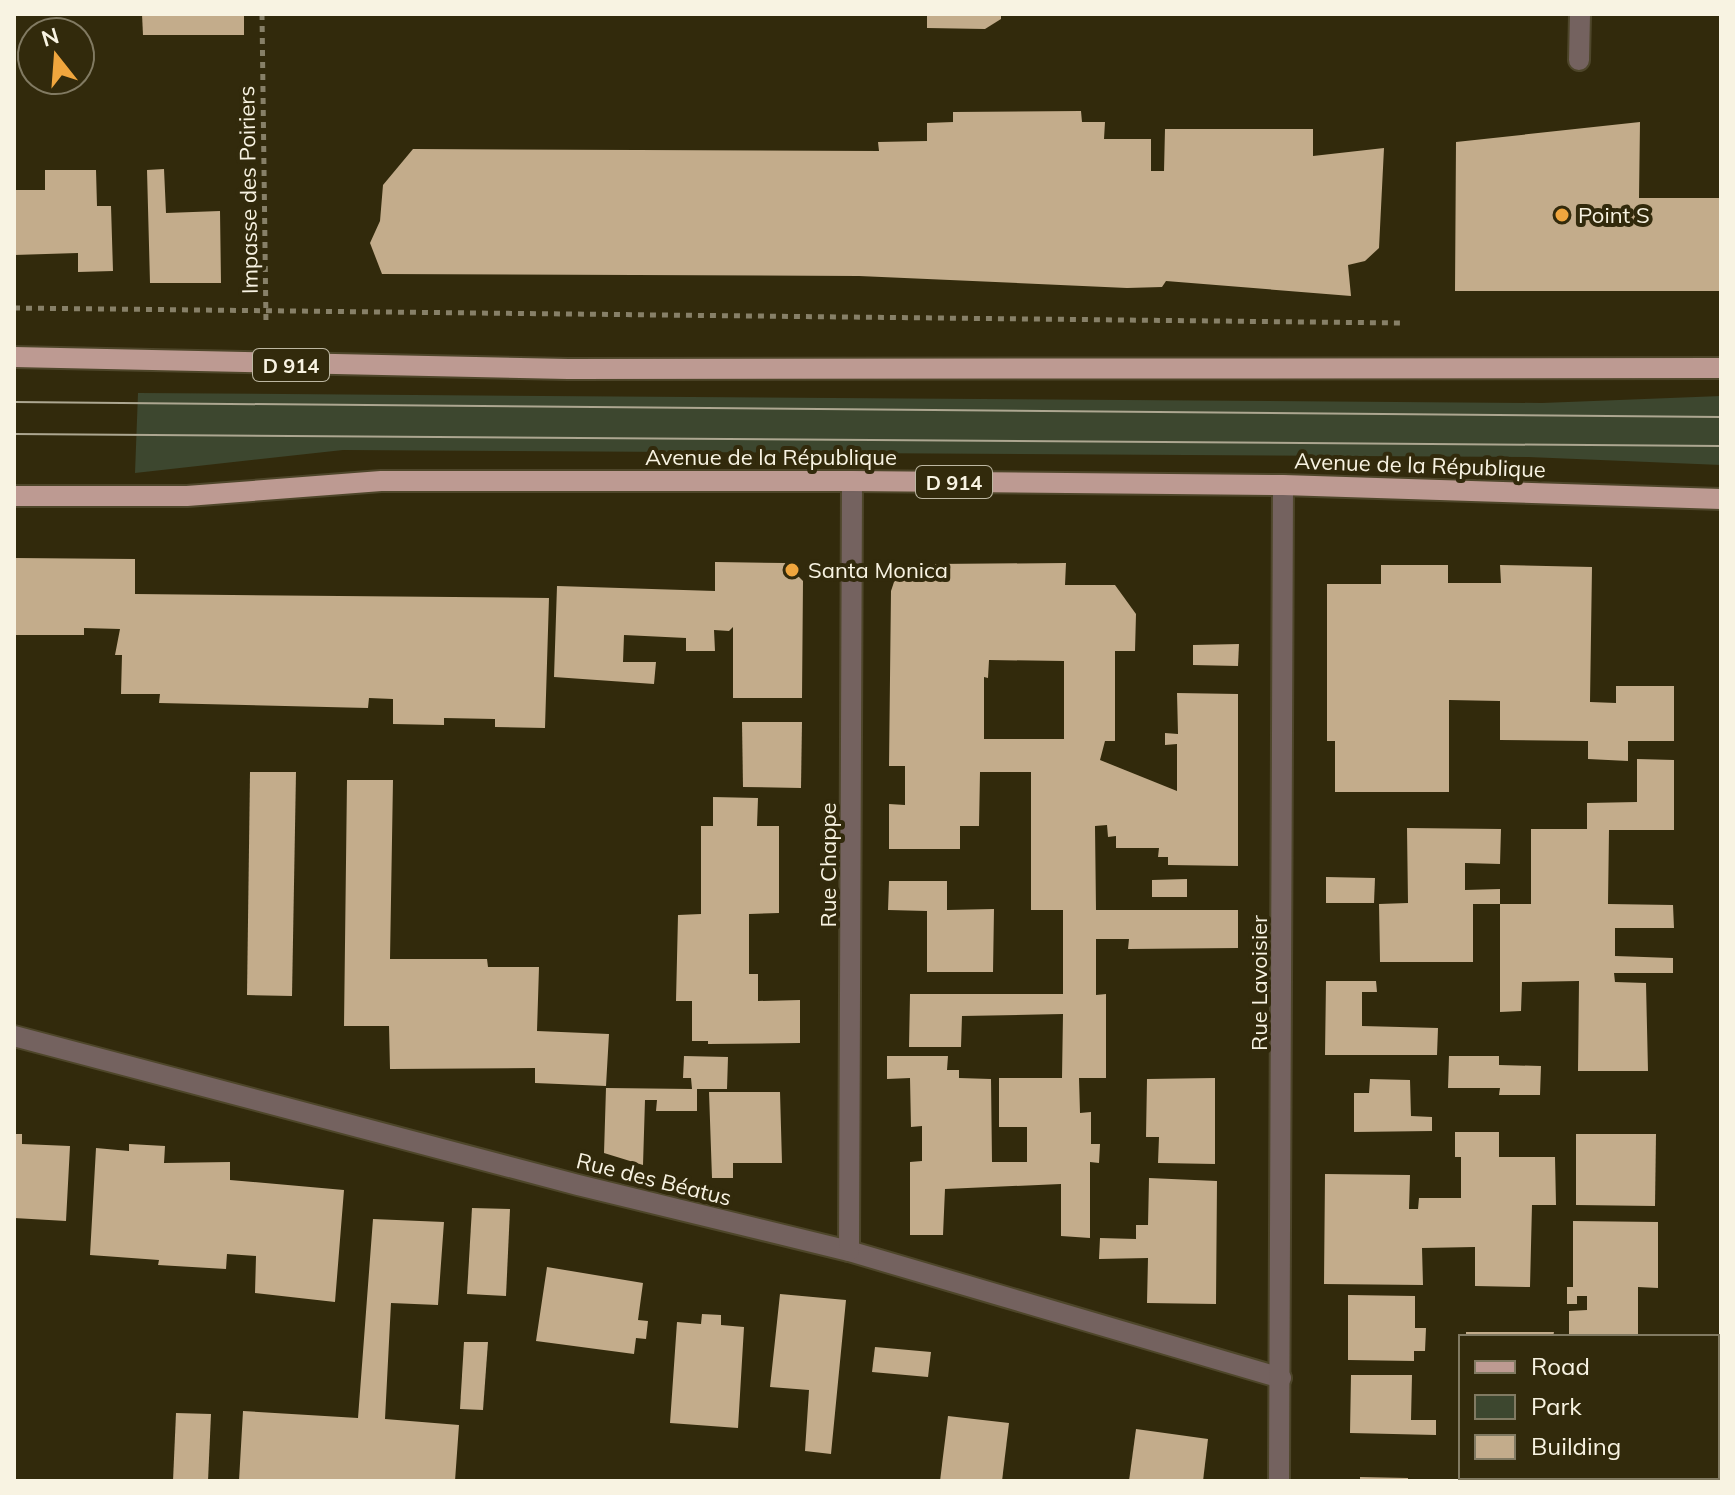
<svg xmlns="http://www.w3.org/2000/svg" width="1735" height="1495" font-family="Mulish,sans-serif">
  <rect width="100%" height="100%" fill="#322a0c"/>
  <!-- green -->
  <polygon fill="#3d472f" points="138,393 1542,403 1721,396 1721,465 1528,457 343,450 135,473"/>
  <!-- building -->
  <g fill="#c3ac8b" fill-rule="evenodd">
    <polygon points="142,14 244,14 244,35 143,35"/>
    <polygon points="927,14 1001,14 1001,19 985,29 927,28"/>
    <polygon points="1081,111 1082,122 1105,122 1104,139 1151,139 1151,171 1164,171 1165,129 1313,129 1313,156 1384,148 1379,248 1365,261 1348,265 1351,296 1166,281 1162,287 1127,288 859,276 382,274 370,243 380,221 383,185 413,149 879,151 878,142 927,141 927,123 953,122 953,112"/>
    <polygon points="1640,122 1639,198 1721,198 1721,291 1455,291 1456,142"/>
    <polygon points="164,169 166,213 220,211 221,283 150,283 147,170"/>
    <polygon points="45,170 96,170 97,206 111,206 113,271 78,272 78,253 14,255 14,190 45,190"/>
    <polygon points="14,558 135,559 135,594 549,598 545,728 495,727 495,719 444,718 444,725 393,724 393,699 369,698 368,708 159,703 160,694 121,694 122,655 115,655 120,629 84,628 84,635 14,635"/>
    <polygon points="715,562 785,563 803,581 802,698 733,698 733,627 729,631 714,630 715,651 686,651 686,638 624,635 623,662 656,662 654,684 554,677 557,586 715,591"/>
    <path d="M1066,563L1065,585H1115L1136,614L1135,651H1115V741H1105L1100,760L1177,791V744L1165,745V733L1178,734L1177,693L1238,694V866L1168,865V857H1158L1159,848H1116V836L1108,837L1107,825L1095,826L1096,910H1238V948L1128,949L1129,939H1096V995L1106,994V1078H1079L1080,1113L1091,1112V1144H1100L1099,1163L1090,1162V1238L1061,1236V1184L945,1189L943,1235H910V1162L922,1161V1126L911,1127L910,1078L887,1079V1056H948L947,1070H959V1078L991,1079L992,1162H1027V1127H999V1078H1062L1063,1014L962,1016L961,1047H909L910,994H1063V910H1031V772H980L979,826H960V849H889V804L905,805V766H889L891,591L894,582L910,567H935V564ZM989,660L1064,661V739H984V677L988,678Z"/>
    <polygon points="1381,565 1448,565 1448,583 1501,583 1500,565 1592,567 1590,702 1616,703 1616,686 1674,686 1674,741 1628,741 1628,761 1588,759 1588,741 1500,740 1500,701 1449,700 1449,792 1335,792 1335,741 1327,741 1327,584 1381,584"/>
    <polygon points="1239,644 1238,666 1193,665 1193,645"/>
    <polygon points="742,722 802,722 801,788 743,787"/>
    <polygon points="1637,759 1674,760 1674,830 1609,830 1608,904 1673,905 1674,928 1615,928 1615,956 1673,958 1673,973 1614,973 1615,982 1646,983 1648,1071 1578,1071 1579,981 1522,982 1521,1011 1500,1012 1500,904 1531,904 1531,829 1587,829 1587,803 1637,802"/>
    <polygon points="250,772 296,772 292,996 247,995"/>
    <polygon points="347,780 393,780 390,959 487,959 488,967 539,967 537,1031 609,1034 606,1086 535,1083 535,1068 390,1069 389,1026 344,1026"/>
    <polygon points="713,797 758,798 757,826 779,826 779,913 749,914 749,974 758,974 758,1001 800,1000 800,1043 708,1044 708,1041 692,1041 692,1001 676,1001 678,915 701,914 701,826 713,826"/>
    <polygon points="1407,828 1501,829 1500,864 1465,863 1465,890 1500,889 1500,904 1473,904 1473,962 1380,962 1379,904 1408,903"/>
    <polygon points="1326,877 1375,878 1374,903 1326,903"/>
    <polygon points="1187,879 1187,897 1152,897 1152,880"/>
    <polygon points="889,881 947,881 947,910 994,909 993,972 927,972 927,911 888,910"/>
    <polygon points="1326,981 1376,981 1377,992 1362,992 1362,1026 1438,1028 1437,1055 1325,1055"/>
    <polygon points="684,1056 728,1057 727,1089 697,1089 697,1111 656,1111 657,1100 645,1100 643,1165 604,1153 606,1088 692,1089 691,1078 683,1078"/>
    <polygon points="1449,1056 1499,1056 1499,1065 1541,1066 1540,1095 1499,1095 1500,1088 1448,1088"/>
    <polygon points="1215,1078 1215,1164 1158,1163 1159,1137 1146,1137 1147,1079"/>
    <polygon points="1370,1079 1410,1080 1411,1116 1432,1117 1432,1131 1354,1132 1354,1093 1369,1093"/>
    <polygon points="709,1092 780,1092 782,1163 733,1163 733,1178 712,1178"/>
    <polygon points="1455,1132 1499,1132 1499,1157 1555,1157 1556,1205 1532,1205 1530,1287 1475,1286 1475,1247 1422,1248 1423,1285 1324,1284 1325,1174 1410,1175 1409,1209 1418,1209 1419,1198 1461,1198 1461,1157 1455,1157"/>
    <polygon points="14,1134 22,1134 22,1144 70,1146 66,1221 14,1218"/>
    <polygon points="1576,1134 1656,1134 1655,1206 1576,1205"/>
    <polygon points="129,1144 165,1146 164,1163 230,1162 230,1180 344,1190 335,1302 255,1293 256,1256 227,1254 226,1269 158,1265 159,1260 90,1255 96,1148 129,1151"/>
    <polygon points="1149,1178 1217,1181 1216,1304 1147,1303 1148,1258 1099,1259 1100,1238 1136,1239 1136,1225 1148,1225"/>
    <polygon points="472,1208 510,1209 506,1296 467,1294"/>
    <polygon points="373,1219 444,1222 438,1305 391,1303 385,1419 459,1425 455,1481 239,1481 243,1411 358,1418"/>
    <polygon points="1573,1221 1658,1222 1658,1288 1638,1287 1638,1337 1569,1337 1569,1311 1587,1310 1587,1296 1577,1296 1577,1304 1567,1304 1567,1287 1573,1287"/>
    <polygon points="547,1267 643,1283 638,1320 648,1321 646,1339 636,1338 634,1354 536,1341"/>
    <polygon points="780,1294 846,1300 831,1454 805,1451 809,1390 770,1387"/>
    <polygon points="1348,1295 1415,1296 1415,1328 1426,1328 1425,1351 1414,1351 1414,1361 1348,1360"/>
    <polygon points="702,1314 721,1315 721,1325 744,1327 738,1428 670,1423 677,1322 701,1324"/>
    <polygon points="1466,1332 1554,1332 1553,1337 1466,1337"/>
    <polygon points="464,1342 488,1342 483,1410 460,1409"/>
    <polygon points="875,1347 931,1352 928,1377 872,1372"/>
    <polygon points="1351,1375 1412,1375 1411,1420 1436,1420 1436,1435 1350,1433"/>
    <polygon points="176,1413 211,1414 208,1481 173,1481"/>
    <polygon points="948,1416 1009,1423 1002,1481 940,1481"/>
    <polygon points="1136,1429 1208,1439 1203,1481 1129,1481"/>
    <polygon points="1458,1435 1461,1435 1461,1477 1498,1477 1498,1481 1458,1481"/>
    <polygon points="1360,1477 1408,1478 1408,1481 1360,1481"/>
    <rect x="1581" y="1477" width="60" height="4"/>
  </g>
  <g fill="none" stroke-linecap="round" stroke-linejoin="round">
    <!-- lane casing -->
    <g stroke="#4e462a" stroke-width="24">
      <polyline id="lane" points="1579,60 1580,14"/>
    </g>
    <!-- street casing -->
    <g stroke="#4e462a" stroke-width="24">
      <g id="street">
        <polyline points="14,1036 578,1185 849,1251 1281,1378"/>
        <polyline points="849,1251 852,481"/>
        <polyline points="1279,1481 1283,485"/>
      </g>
    </g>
    <!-- primary casing -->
    <g stroke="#4e462a" stroke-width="24">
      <g id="primary">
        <polyline points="14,357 568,369 1721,368"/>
        <polyline points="14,496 187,496 381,481 852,481 1283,485 1721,499"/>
      </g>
    </g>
    <!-- path -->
    <g stroke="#878068" stroke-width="5" stroke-dasharray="6 6" stroke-linecap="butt">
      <polyline points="262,14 266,324"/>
      <polyline points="14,308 1400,323"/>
    </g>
    <!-- lane -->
    <use href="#lane" stroke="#74625f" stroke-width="20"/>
    <!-- street -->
    <use href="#street" stroke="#74625f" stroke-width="20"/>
    <!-- primary -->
    <use href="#primary" stroke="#bd9a92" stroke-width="20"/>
    <!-- tram -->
    <g stroke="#ada791" stroke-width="2">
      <polyline points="14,402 1721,417"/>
      <polyline points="14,434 1721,446"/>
    </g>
  </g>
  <!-- markers -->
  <g fill="#f0a63e" stroke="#322a0c" stroke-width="3">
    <circle cx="1562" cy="215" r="8"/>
    <circle cx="792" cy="570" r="8"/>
  </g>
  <g text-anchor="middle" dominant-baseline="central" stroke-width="8" stroke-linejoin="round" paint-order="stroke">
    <!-- shield labels -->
    <g fill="#322a0c" stroke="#bdb7a2" stroke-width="2">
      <rect x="253" y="349" width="76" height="32" rx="6"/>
      <rect x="916" y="466" width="76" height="32" rx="6"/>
    </g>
    <g font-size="20" font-weight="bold" fill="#f8f3e2">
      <text x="291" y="365">D 914</text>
      <text x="954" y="482">D 914</text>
    </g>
    <!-- street labels -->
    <g font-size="22" fill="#f8f3e2" stroke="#322a0c">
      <text transform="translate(248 190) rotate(-91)">Impasse des Poiriers</text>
      <text x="771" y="457">Avenue de la République</text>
      <text transform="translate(1420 465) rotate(2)">Avenue de la République</text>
      <text transform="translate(828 865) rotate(-90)">Rue Chappe</text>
      <text transform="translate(1259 983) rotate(-90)">Rue Lavoisier</text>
      <text transform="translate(654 1179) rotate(14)">Rue des Béatus</text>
    </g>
    <!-- poi labels -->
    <g font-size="22" fill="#f8f3e2" stroke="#322a0c" text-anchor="start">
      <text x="1578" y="215">Point S</text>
      <text x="808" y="570">Santa Monica</text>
    </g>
  </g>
  <!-- border -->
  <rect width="1735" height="1495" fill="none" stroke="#f8f3e2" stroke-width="32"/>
  <!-- legend -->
  <rect x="1459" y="1335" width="260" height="144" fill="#322a0c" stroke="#817a62" stroke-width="2"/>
  <rect x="1475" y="1361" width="40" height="12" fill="#bd9a92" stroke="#817a62" stroke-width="2"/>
  <text x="1531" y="1375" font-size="24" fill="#f8f3e2">Road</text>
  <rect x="1475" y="1395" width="40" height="24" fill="#3d472f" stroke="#817a62" stroke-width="2"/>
  <text x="1531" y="1415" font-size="24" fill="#f8f3e2">Park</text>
  <rect x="1475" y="1435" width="40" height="24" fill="#c3ac8b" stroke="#817a62" stroke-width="2"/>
  <text x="1531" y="1455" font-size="24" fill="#f8f3e2">Building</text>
  <!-- north arrow -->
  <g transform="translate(56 56) rotate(343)"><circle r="38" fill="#322a0c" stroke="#817a62" stroke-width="2"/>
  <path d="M0-6L14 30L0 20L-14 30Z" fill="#f0a63e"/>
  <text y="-12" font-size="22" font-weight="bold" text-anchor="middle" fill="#f8f3e2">N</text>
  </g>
</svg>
